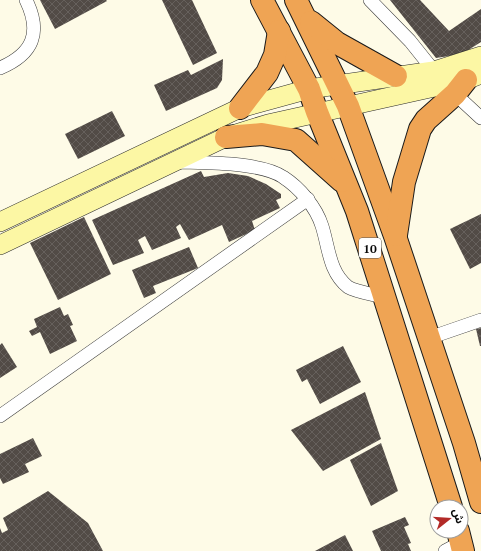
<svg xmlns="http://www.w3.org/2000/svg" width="481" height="551" font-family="'PT Serif','Noto Sans Arabic',serif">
  <defs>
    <pattern id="building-cross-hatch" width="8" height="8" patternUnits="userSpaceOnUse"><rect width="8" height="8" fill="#524b46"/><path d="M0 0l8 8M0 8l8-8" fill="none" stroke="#66605c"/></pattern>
  </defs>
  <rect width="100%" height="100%" fill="#fefbe7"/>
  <!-- building -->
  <g fill="url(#building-cross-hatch)">
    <polygon points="40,0 106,0 107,1 55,29"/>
    <polygon points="162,0 192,0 217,53 193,65"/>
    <polygon points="390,0 420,0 449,31 481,9 481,42 462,54 436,58"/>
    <polygon points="223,59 222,80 217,88 166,111 154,85 188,70 191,75"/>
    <polygon points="112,111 125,136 78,159 65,134"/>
    <polygon points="201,171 204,177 228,173 248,176 266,184 281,194 281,198 276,200 280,208 252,221 255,230 229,242 222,225 189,240 180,224 176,227 181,238 152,250 145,236 138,240 144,253 113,265 92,220"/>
    <polygon points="481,214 481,263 470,269 450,229"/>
    <polygon points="84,217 111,274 58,300 30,243"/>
    <polygon points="189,247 198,268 153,286 156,293 144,298 132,270"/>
    <polygon points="60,307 64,316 68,314 73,325 70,326 77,341 50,354 40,332 32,336 29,331 37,327 34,319"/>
    <polygon points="481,328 481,346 480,346 476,329"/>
    <polygon points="2,343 17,367 0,378 0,345"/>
    <polygon points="343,346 361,382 320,404 307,379 302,382 296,370"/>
    <polygon points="365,392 381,439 323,471 291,430"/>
    <polygon points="33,438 42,456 25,464 29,472 3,484 0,478 0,454"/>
    <polygon points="381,443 398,491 371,506 350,460"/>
    <polygon points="48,491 88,523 103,551 0,551 0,528 2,533 8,530 3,518"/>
    <polygon points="405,517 409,525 404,527 411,543 408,544 411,551 381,551 372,531"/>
    <polygon points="345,535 353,551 315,551"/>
  </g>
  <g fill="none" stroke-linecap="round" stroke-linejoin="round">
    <!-- street casing -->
    <g stroke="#3c3c3c" stroke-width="14">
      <g id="street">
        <polyline points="370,0 410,41 434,71"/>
        <path d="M0,68C33,54 42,33 26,0"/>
        <polyline points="455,94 481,118"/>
        <path d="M178,162C205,163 261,162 283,177C300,188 316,207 322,226C329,248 329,272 348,287C356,292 377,295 386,298"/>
        <polyline points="429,338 481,320"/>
        <polyline points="0,416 308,199"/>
        <polyline points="445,551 462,542"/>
      </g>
    </g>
    <!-- secondary casing -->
    <g stroke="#2b2b2b" stroke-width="20">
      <g id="secondary">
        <polyline points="0,222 240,108 309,89 434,71 481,56"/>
        <polyline points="0,245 226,137 268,124 466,80 481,74"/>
      </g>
    </g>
    <!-- highway casing -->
    <g stroke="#1a1a1a" stroke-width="24">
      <g id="highway">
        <polyline points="262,0 309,89 317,112 357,211 451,507"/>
        <polyline points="296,0 348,106 395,236 464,443 481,502"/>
        <polyline points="311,22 337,43 396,76"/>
        <polyline points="240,108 267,73 275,55 279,31"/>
        <polyline points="226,137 262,134 296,140 342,181"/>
        <polyline points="396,235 404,182 420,129 426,120 455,94 466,80"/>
        <polyline points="458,531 463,551"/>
      </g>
    </g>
    <!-- street -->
    <use href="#street" stroke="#fff" stroke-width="13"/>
    <!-- secondary -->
    <use href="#secondary" stroke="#fcf7a4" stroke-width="19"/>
    <!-- highway -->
    <use href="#highway" stroke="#efa454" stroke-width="22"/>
  </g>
  <g text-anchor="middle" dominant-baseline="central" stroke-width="4" stroke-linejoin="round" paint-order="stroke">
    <!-- shield labels -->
    <rect fill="#fff" stroke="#535353" stroke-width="1" x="359" y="238" width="22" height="20" rx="3"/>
    <g font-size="12" font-weight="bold" fill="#090909">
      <text x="370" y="248">10</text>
    </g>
  </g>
  <!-- north arrow -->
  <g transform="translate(449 519) rotate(73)"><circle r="19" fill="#ffffff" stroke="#9d9d9d"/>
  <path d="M0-3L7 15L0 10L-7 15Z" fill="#b32a28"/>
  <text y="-6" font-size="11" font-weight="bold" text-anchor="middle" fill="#090909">ش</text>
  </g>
</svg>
